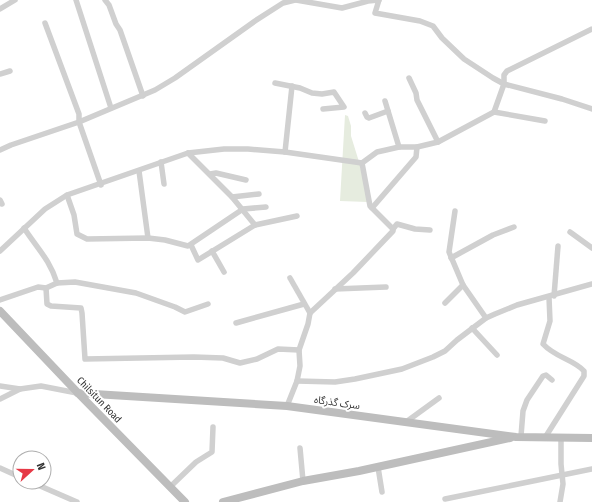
<svg xmlns="http://www.w3.org/2000/svg" width="592" height="502" font-family="'Fira Sans Condensed','Noto Sans Arabic',sans-serif">
  <rect width="100%" height="100%" fill="#fff"/>
  <!-- green -->
  <polygon fill="#e6ecdf" points="345,115 348,116 351,126 351,136 360,165 368,202 340,201"/>
  <g fill="none" stroke-linecap="round" stroke-linejoin="round">
    <!-- street -->
    <g stroke="#d0d0d0" stroke-width="5.5">
      <polyline points="76,0 111,108"/>
      <polyline points="105,0 109,5 116,24 120,30 143,96"/>
      <polyline points="296,0 342,8 368,1 379,0"/>
      <polyline points="379,0 375,13 420,21 433,26 442,38 464,59 493,78 504,84 562,99 592,109"/>
      <polyline points="0,9 15,0"/>
      <polyline points="45,23 79,114 79,122 101,185"/>
      <polyline points="0,74 10,71"/>
      <polyline points="409,78 416,93 417,100 438,142"/>
      <polyline points="275,83 300,88 312,93 322,94 334,92 344,107 323,109"/>
      <polyline points="385,101 399,147"/>
      <polyline points="494,112 545,121"/>
      <polyline points="365,113 367,117 369,118 388,111"/>
      <polyline points="0,150 11,145 79,122 155,90 175,78 255,21 283,3 295,0"/>
      <polyline points="285,152 292,86"/>
      <polyline points="188,153 232,197 255,225"/>
      <polyline points="161,162 164,184"/>
      <polyline points="362,163 370,206 393,229"/>
      <polyline points="139,171 148,238"/>
      <polyline points="210,174 216,173 246,180"/>
      <polyline points="67,195 74,215 77,234 87,239 148,238 165,240 188,246 243,209 266,207"/>
      <polyline points="232,197 259,194"/>
      <polyline points="0,200 2,204"/>
      <polyline points="372,208 416,157 417,147"/>
      <polyline points="455,211 449,252 463,285 486,318"/>
      <path d="M24,228C37,248 50,260 57,283"/>
      <polyline points="570,232 592,248"/>
      <polyline points="191,245 198,260 255,225 297,216"/>
      <polyline points="0,251 45,209 67,195 188,153 224,149 248,149 285,152 362,163 377,152 386,150 399,147 417,147 438,142 494,112 504,84 504,75 507,71 592,29"/>
      <polyline points="212,251 224,272"/>
      <polyline points="451,258 493,235 514,227"/>
      <polyline points="290,278 310,313"/>
      <polyline points="46,288 47,304 51,306 81,308 82,313 85,359 194,357 223,358 240,363 257,359 278,349 299,350"/>
      <polyline points="335,289 386,287"/>
      <polyline points="554,296 558,246"/>
      <polyline points="0,300 38,287 46,288 57,283 75,282 136,293 175,307 185,312 208,304"/>
      <polyline points="445,303 463,285"/>
      <polyline points="236,323 304,304"/>
      <polyline points="472,328 497,355"/>
      <polyline points="297,381 335,382 355,379 402,369 433,357 445,351 457,340 486,318 495,314 517,305 592,284"/>
      <polyline points="0,386 20,389 41,386 77,393"/>
      <polyline points="0,399 20,389"/>
      <polyline points="287,406 297,381 300,366 299,350 308,324 310,313 353,273 393,231 393,229 397,224 415,229 430,230"/>
      <polyline points="406,422 439,398"/>
      <polyline points="521,436 523,411 527,400 543,376 546,375 552,380"/>
      <path d="M546,436L584,376V371C573,359 556,358 543,344L550,321L549,297"/>
      <polyline points="300,448 303,481"/>
      <polyline points="378,467 382,492"/>
      <polyline points="0,468 20,477"/>
      <polyline points="31,482 77,502"/>
      <polyline points="170,487 196,462 212,452 213,427"/>
      <polyline points="445,499 592,469"/>
      <polyline points="560,502 563,484 561,464 561,437"/>
    </g>
    <!-- secondary -->
    <g stroke="#bdbdbd" stroke-width="8">
      <polyline points="0,311 78,393 185,502"/>
      <polyline points="78,393 287,406 516,437 592,438"/>
      <polyline points="223,502 303,481 359,471 510,438"/>
    </g>
  </g>
  <g text-anchor="middle" dominant-baseline="central" stroke-width="4" stroke-linejoin="round" paint-order="stroke">
    <!-- street labels -->
    <g font-size="10" fill="#333" stroke="#fff">
      <text transform="translate(99 400) rotate(46)">Chilsitun Road</text>
      <text transform="translate(337 403) rotate(8)">سرک گذرگاه</text>
    </g>
  </g>
  <!-- north arrow -->
  <g transform="translate(32 470) rotate(69)"><circle r="19" fill="#ffffff" stroke="#adadad"/>
  <path d="M0-3L7 15L0 10L-7 15Z" fill="#e63946"/>
  <text y="-6" font-size="11" font-weight="bold" text-anchor="middle" fill="#333333">N</text>
  </g>
</svg>
